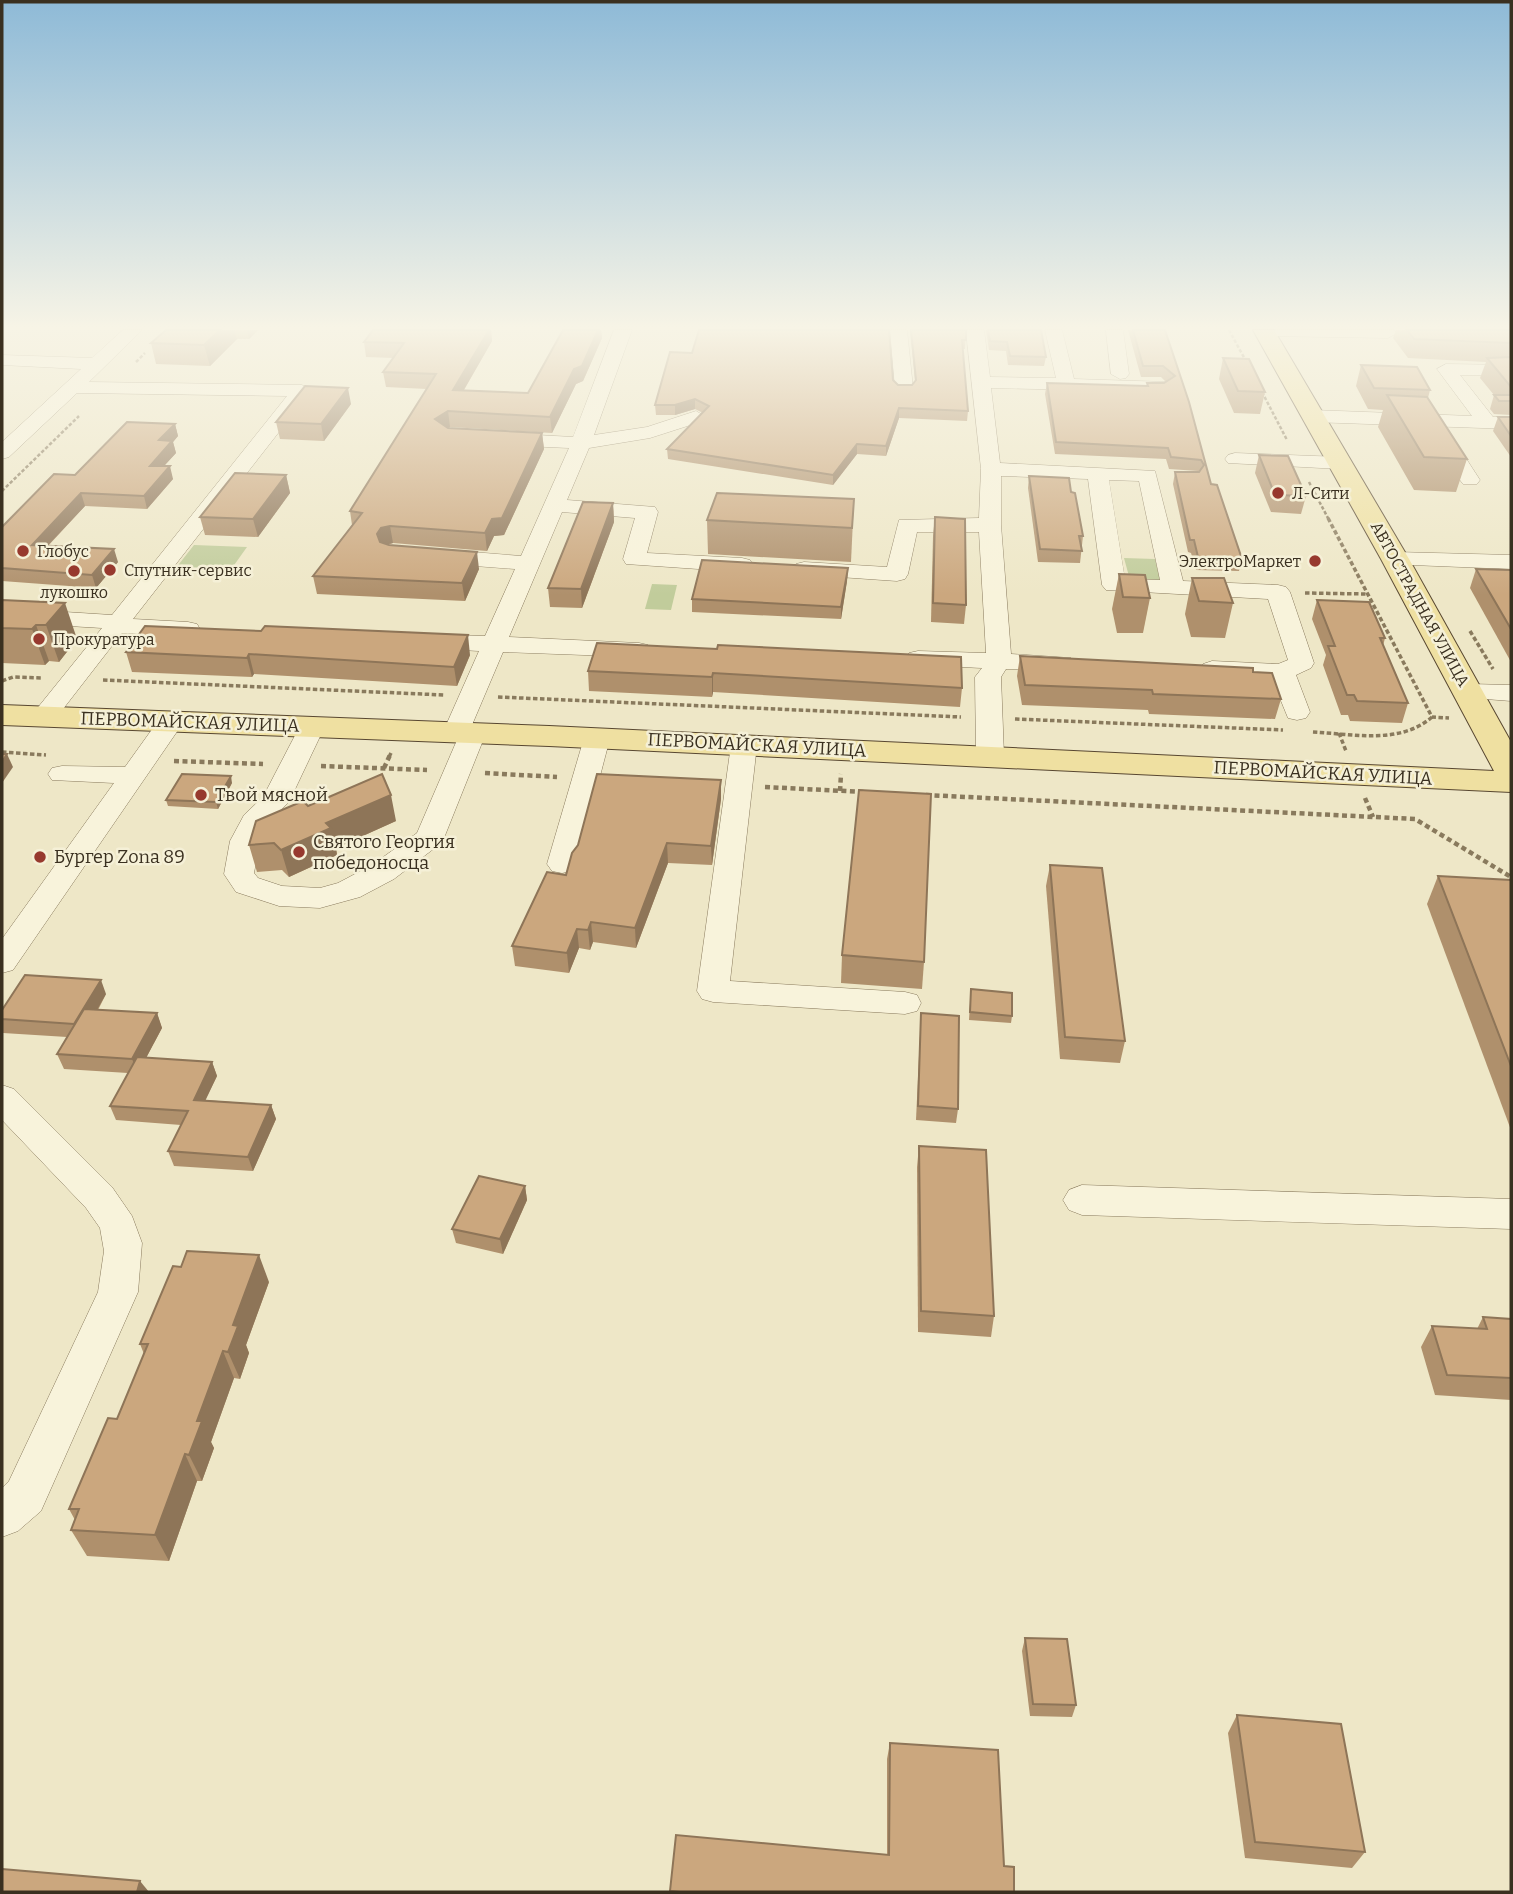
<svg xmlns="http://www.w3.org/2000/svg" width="1513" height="1894" font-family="Bitter,serif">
  <rect width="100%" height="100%" fill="#eee7c7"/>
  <!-- green -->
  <g fill="#c1cc9b">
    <polygon points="194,545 247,547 227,575 172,573"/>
    <polygon points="1124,558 1155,559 1160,580 1130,580"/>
    <polygon points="652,584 677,585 671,610 645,609"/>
  </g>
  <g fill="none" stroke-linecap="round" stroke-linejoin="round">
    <!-- minor casing -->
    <g stroke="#897a5d" stroke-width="1">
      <g id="minor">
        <polygon points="123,330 142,330 89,382 302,385 311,391 133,619 188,622 197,624 200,629 197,634 188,636 122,633 53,722 44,724 35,722 31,716 102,628 2,622 2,608 112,615 287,396 77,393 9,457 2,459 2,442 81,369 2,365 2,355 92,358"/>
        <polygon points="614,330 632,330 594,435 647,427 696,411 706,417 703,421 650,438 589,448 567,500 655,507 658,512 647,553 742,558 750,560 753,565 750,570 742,572 626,564 623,559 635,518 562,512 509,637 639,643 648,645 651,650 648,655 639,657 503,652 472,725 482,727 486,733 444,838 440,844 394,879 360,897 320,908 279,906 236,892 224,874 230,841 244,815 263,797 303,720 312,718 321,720 325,726 289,802 270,820 260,841 254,873 258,878 282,886 320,888 338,883 372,865 417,833 457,740 447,738 443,732 479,651 425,648 416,646 413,641 416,636 425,634 485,636 515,569 435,563 427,561 424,556 427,551 435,549 521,556 569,448 501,445 494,443 491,439 494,435 501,433 573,437"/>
        <polygon points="890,330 907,330 913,388 911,392 897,392 895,388"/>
        <path d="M966,330H984L990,377L1056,378L1045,330H1062L1074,379L1168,382L1170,386L1168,390L1161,392L991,388L1000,463L1155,471L1183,581L1278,585L1286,587L1290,592L1314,663L1311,668L1296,675L1310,712L1306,718L1297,720L1288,718L1272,679L1212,677L1203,674L1199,669L1203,664L1212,661L1278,664L1288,660L1268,599L1106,590L1102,585L1088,479L1001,476V525L1011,654L1071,658L1074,663L1071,668L1062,670L1006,669L1001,677L1004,756L1000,762L990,764L980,762L976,756L975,677L982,668L918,665L909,663L906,658L909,653L918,651L986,653L979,532H917L908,574L905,579L897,581L796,574L793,569L796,564L804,562L887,567L899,520L979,518L981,469ZM1109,480L1139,481L1160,580L1125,579Z"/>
        <polygon points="1106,330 1123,330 1129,374 1126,378 1120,379 1111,374"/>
        <polygon points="1256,330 1394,330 1397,333 1388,338 1264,336 1258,335"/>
        <polygon points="1446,364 1511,365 1511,375 1460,375 1493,417 1511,417 1511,429 1312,422 1302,416 1312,410 1472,416 1437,369"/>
        <polygon points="1440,427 1447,429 1480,480 1477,484 1463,484 1460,480 1430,433"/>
        <polygon points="1235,453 1340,457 1347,459 1350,463 1347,467 1340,469 1228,463 1225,459 1228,455"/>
        <polygon points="1395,552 1511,555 1511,569 1387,564 1384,559 1387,554"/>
        <polygon points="1469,684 1511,685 1511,701 1460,697 1456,692 1460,687"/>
        <polygon points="172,712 181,714 185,720 13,970 2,973 2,939 114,783 52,780 48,774 52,768 62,766 125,767 163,714"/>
        <polygon points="597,730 606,732 610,738 577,864 572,871 562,873 552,871 547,864 584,738 588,732"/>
        <polygon points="744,737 753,739 757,745 730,981 905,992 917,995 921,1003 917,1011 905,1014 713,1002 702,999 697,991 731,745 735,739"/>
        <polygon points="2,1085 14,1089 112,1187 132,1216 142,1243 138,1292 41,1511 18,1531 2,1537 2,1488 9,1481 98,1292 104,1251 100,1228 86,1208 2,1120"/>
        <polygon points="1082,1185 1511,1199 1511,1229 1082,1215 1069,1210 1063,1200 1069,1190"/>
      </g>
    </g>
    <!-- major casing -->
    <g stroke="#584731" stroke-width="2">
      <polygon id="major" points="1253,330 1274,330 1409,559 1511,742 1511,792 549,746 2,725 2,705 549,726 1494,771 1381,559"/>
    </g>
    <!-- path-far2 -->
    <g stroke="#897a5d" stroke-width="2.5" stroke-dasharray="3.5 2" stroke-linecap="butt">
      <polyline points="1229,330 1247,363"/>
      <polyline points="136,362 145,353"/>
      <polyline points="1262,392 1287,440"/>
      <polyline points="1309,482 1329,520"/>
      <polyline points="2,491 79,416"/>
    </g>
    <!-- path-far1 -->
    <g stroke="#897a5d" stroke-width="3.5" stroke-dasharray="4.5 2.5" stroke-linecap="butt">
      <polyline points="1328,518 1432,717 1449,718"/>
      <polyline points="1305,593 1367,594"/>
      <polyline points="1470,631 1493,669"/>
      <polyline points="103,680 444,695"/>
      <polyline points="2,681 13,677 42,678"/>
      <polyline points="498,697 961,717"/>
      <polyline points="1015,719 1283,730"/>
      <path d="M1313,732C1352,734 1400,745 1432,717"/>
      <polyline points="1339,733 1346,751"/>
      <polyline points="2,752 46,755"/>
      <polyline points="389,757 391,753"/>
    </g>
    <!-- path -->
    <g stroke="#897a5d" stroke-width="4.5" stroke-dasharray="5 3.5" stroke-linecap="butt">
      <polyline points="174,761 263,764"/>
      <polyline points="321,766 427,770"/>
      <polyline points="384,768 390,755"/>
      <polyline points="485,773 557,777"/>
      <polyline points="765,787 864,792"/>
      <polyline points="840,791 841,774"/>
      <polyline points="926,795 1415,819 1511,877"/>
      <polyline points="1365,798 1373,817"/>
    </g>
    <!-- minor -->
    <use href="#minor" fill="#f8f3db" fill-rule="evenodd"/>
    <!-- major -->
    <use href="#major" fill="#efe0a1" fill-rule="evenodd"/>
  </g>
  <!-- wall -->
  <g fill="#af906c">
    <polygon points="166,330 258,330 249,339 237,339 210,366 156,364 151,343"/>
    <polygon points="373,330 491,330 492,341 464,390 528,393 563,330 601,330 602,338 583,381 576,384 552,433 450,427 448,429 542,433 544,449 504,535 494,536 487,551 393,543 388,545 479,569 465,601 317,594 313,576 352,525 350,511 427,389 386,387 383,372 394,358 366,357 364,342"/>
    <polygon points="908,330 966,330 965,349 963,349 968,411 967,421 899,418 886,456 857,454 833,485 668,459 667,449 703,413 695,409 675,415 656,415 655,405 692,353 893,380 898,385 912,385 915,381 910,330"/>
    <polygon points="986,330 1041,330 1046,357 1044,366 1008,365 1006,351 989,350"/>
    <polygon points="1128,330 1165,330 1211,484 1242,559 1239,571 1196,570 1191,553 1188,552 1173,484 1175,472 1198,471 1169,469 1166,459 1055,454 1045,394 1047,383 1147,386 1147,383 1164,383 1166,382 1161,377 1141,377"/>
    <polygon points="1396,330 1511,330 1511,415 1494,414 1490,409 1494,395 1480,378 1486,362 1408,358 1393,338"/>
    <polygon points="1223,358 1265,392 1260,414 1234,413 1219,379"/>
    <polygon points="1361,365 1430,390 1428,398 1467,459 1456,492 1414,490 1378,427 1383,410 1368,409 1356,386"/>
    <polygon points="351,404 324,441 280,439 276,422"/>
    <polygon points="1498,417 1511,417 1511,457 1493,431"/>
    <polygon points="175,424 178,436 173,442 176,453 164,466 173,479 147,509 85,506 48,546 118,562 96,588 2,581 2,527 75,475"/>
    <polygon points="1259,455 1306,496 1301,514 1271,512 1255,473"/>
    <polygon points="286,475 290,493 258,537 205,535 200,517"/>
    <polygon points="1029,476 1071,492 1083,536 1080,563 1038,562 1028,488"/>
    <polygon points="854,499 851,562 708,554 707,520"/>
    <polygon points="613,503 614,522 582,608 550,607 548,588"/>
    <polygon points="935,517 966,605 964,624 931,622 933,536"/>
    <polygon points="848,568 847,581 841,619 692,612 692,599"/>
    <polygon points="1476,569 1511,570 1511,662 1470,588"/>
    <polygon points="1119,574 1150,598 1143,633 1117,633 1112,609"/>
    <polygon points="1192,578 1233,603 1225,638 1191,637 1185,614"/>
    <polygon points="2,600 77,639 59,662 49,661 45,665 2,663"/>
    <polygon points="1317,600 1385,638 1383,646 1408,703 1402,723 1350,721 1348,715 1341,715 1323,665 1326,655 1312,619"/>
    <polygon points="717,649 962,688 960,707 713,692 712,697 589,691 588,671"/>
    <polygon points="126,652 470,655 457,686 254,674 252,677 132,672"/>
    <polygon points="1020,656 1253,672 1281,699 1275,719 1149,714 1148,710 1022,705 1017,676"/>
    <polygon points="232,783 218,809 168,806 166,800"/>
    <polygon points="721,799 712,865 668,863 636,948 593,942 590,950 579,948 569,973 515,966 512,946"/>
    <polygon points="308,806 396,821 336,848 337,855 289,877 282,870 257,872 249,845"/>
    <polygon points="1050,865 1125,1041 1120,1063 1060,1059 1046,886"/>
    <polygon points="1438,876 1511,880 1511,1130 1427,904"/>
    <polygon points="842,955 924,962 922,989 841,983"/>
    <polygon points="971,989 1012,1016 1011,1023 969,1020"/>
    <polygon points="106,994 98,1010 157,1013 162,1028 146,1058 212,1062 217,1076 205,1100 271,1105 276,1119 253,1171 174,1166 168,1151 181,1125 116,1120 110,1106 128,1073 64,1069 57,1054 67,1037 3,1033 2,1030 2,1010"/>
    <polygon points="921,1013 958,1109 956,1123 916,1120"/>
    <polygon points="919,1146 994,1316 991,1337 918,1332 917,1167"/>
    <polygon points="525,1186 527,1200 503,1254 456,1243 452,1229"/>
    <polygon points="269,1282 246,1345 249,1353 240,1379 234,1378 211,1442 214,1448 202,1481 197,1481 169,1561 87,1556 71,1530 75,1520 69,1509 117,1419 144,1354 140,1344"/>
    <polygon points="1483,1317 1511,1319 1511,1400 1435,1395 1421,1347 1432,1326 1477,1329"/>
    <polygon points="1025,1638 1076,1705 1072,1717 1030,1716 1022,1651"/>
    <polygon points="1237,1715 1365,1852 1352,1868 1245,1858 1228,1733"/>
    <polygon points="890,1743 1014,1892 670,1892 676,1835 887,1855 887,1759"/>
  </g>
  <!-- shaded-wall -->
  <g fill="#8e7558">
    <polygon points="220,330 235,330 237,339 210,366 204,345"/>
    <polygon points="247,330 258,330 249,339"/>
    <polygon points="489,330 491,330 492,341 455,405 453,390"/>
    <polygon points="598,330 601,330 602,338 583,381 576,384 552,433 550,417 574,369"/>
    <polygon points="348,388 351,404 324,441 321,424"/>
    <polygon points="695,399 695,409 675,415 675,405"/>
    <polygon points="899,408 899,418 886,456 886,446"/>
    <polygon points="448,411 450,427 438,435 435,419"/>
    <polygon points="175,424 178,436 173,442 176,453 153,478 150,466 159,440"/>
    <polygon points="542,433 544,449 504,535 494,536 487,551 485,533 492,519"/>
    <polygon points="857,444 857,454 833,485 833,475"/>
    <polygon points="170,466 173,479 147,509 144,496"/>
    <polygon points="286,475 290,493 258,537 253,519"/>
    <polygon points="81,493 85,506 36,558 32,545"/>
    <polygon points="613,503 614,522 582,608 581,589"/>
    <polygon points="390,526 393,543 384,545 380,552 377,534 381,528"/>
    <polygon points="114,549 118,562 96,588 92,575"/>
    <polygon points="477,552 479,569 465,601 462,583"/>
    <polygon points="848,568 847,581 841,619 841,607"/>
    <polygon points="65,603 77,639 59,662 46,625"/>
    <polygon points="36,625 49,661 45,665 32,629"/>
    <polygon points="468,635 470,655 457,686 454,667"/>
    <polygon points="249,654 254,674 252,677 247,658"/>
    <polygon points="713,673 713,692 712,697 712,677"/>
    <polygon points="7,754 13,767 2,783 2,762"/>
    <polygon points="231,776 232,783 218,809 216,802"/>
    <polygon points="721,780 721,799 712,865 711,846"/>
    <polygon points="391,795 396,821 336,848 337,855 289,877 281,850 326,823"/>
    <polygon points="667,843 668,863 636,948 635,928"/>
    <polygon points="591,922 593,942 590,950 588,930"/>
    <polygon points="577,929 579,948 569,973 567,953"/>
    <polygon points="101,980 106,994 81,1038 74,1024"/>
    <polygon points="157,1013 162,1028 138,1073 132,1059"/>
    <polygon points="212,1062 217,1076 199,1114 194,1100"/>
    <polygon points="271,1105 276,1119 253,1171 248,1157"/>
    <polygon points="525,1186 527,1200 503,1254 500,1239"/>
    <polygon points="259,1255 269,1282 246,1345 249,1353 240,1379 228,1352 233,1325"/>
    <polygon points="223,1351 234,1378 211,1442 214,1448 202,1481 189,1455 197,1421"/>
    <polygon points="185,1454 197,1481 169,1561 155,1535"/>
    <polygon points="140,1881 149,1892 137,1892"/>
  </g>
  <!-- building -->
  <g fill="#cba77e" stroke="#8e7558" stroke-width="2">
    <polygon points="166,330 220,330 204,345 151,343"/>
    <polygon points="373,330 489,330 453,390 528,393 563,330 598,330 582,366 574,369 550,417 448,411 435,419 448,428 542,433 502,518 492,519 485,533 390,526 381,528 377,534 380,542 389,545 477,552 462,583 313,576 362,513 350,511 436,374 383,372 404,343 364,342"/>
    <polygon points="699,330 889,330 893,380 898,385 912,385 916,380 911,330 966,330 966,340 962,340 968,411 899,408 886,446 857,444 833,475 667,449 709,406 695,399 675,405 655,405 670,352 692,353"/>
    <polygon points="988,330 1041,330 1046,357 1010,356 1007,342 990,341"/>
    <polygon points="1133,330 1165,330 1189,402 1211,484 1217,485 1242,559 1198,557 1194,540 1190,540 1175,472 1199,472 1204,465 1201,460 1171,457 1168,448 1056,442 1047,383 1148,386 1147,383 1164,383 1175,376 1163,366 1143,366"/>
    <polygon points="1407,330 1511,330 1511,343 1414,339"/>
    <polygon points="1511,357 1511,387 1487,358"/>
    <polygon points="1223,358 1249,359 1265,392 1238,391"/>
    <polygon points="1361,365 1417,367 1430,390 1374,388"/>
    <polygon points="305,386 348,388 321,424 276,422"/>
    <polygon points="1387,395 1427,397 1467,459 1424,457"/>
    <polygon points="1494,395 1511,395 1511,401 1499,401"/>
    <polygon points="1498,417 1511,417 1511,436"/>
    <polygon points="127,422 175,424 159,440 172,441 150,466 170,466 144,496 81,493 32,545 114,549 92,575 2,568 2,527 54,474 75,475"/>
    <polygon points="1259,455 1288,456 1306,496 1275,495"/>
    <polygon points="235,473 286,475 253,519 200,517"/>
    <polygon points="1029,476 1069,478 1071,492 1075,493 1083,536 1079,536 1082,551 1040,549"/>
    <polygon points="717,493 854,499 852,528 707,520"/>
    <polygon points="583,502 613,503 581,589 548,588"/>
    <polygon points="935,517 965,519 966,605 933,603"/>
    <polygon points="702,560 848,568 841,607 692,599"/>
    <polygon points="1476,569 1511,570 1511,629"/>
    <polygon points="1119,574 1145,575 1150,598 1123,597"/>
    <polygon points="1192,578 1224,578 1233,603 1199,601"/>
    <polygon points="2,600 65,603 46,625 36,625 32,629 2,628"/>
    <polygon points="1317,600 1369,602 1385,638 1380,638 1408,703 1357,701 1354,695 1347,695 1328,646 1335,646"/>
    <polygon points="145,626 261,631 265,626 468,635 454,667 249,654 247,658 126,652"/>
    <polygon points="597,643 717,649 718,645 961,657 962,688 713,673 712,677 588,671"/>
    <polygon points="1020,656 1253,668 1253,672 1272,673 1281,699 1153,694 1152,690 1025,685"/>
    <polygon points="2,754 7,754 2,762"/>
    <polygon points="182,774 231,776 216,802 166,800"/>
    <polygon points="382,774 391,795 326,823 331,828 281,850 274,843 249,845 256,821 303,801 308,806"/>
    <polygon points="597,774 721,780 711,846 667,843 635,928 591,922 588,930 577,929 567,953 512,946 547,872 566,875 572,853 578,845"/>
    <polygon points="859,790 931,794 924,962 842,955"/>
    <polygon points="1050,865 1102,868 1125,1041 1065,1037"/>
    <polygon points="1438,876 1511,880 1511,1066"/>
    <polygon points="25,975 101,980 74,1024 2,1019 2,1010"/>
    <polygon points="971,989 1012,993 1012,1016 970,1012"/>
    <polygon points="84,1009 157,1013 132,1059 57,1054"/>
    <polygon points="921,1013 959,1016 958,1109 918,1106"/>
    <polygon points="137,1057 212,1062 194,1100 271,1105 248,1157 168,1151 188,1111 110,1106"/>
    <polygon points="919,1146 986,1150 994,1316 921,1311"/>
    <polygon points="479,1176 525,1186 500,1239 452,1229"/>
    <polygon points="187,1251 259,1255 233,1325 238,1326 228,1352 223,1351 197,1421 202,1421 189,1455 185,1454 155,1535 71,1530 79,1509 69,1509 108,1418 117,1419 148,1344 140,1344 173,1266 181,1267"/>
    <polygon points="1483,1317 1511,1319 1511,1378 1447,1375 1432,1326 1487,1329"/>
    <polygon points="1025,1638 1067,1639 1076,1705 1033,1704"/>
    <polygon points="1237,1715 1341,1724 1365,1852 1255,1842"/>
    <polygon points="890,1743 998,1750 1004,1866 1014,1867 1014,1892 680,1892 670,1891 676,1835 889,1855"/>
    <polygon points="2,1869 140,1881 137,1892 2,1892"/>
  </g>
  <!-- sky -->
  <linearGradient id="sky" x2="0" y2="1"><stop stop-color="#8ebad7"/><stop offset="0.55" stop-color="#f7f4e6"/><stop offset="1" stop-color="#f7f4e6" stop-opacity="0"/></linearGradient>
  <rect width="1513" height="595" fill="url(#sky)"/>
  <!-- markers -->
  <g fill="#97392e" stroke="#f5f0d7" stroke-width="2.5">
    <circle cx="1278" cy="493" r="7"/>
    <circle cx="23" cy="551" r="7"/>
    <circle cx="1315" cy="561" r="7"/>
    <circle cx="110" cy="570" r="7"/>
    <circle cx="74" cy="571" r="7"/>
    <circle cx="39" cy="639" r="7"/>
    <circle cx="201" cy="795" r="7"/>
    <circle cx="299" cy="852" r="7"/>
    <circle cx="40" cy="857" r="7"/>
  </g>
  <g text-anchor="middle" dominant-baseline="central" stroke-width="5" stroke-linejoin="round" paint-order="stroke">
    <!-- far-poi labels -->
    <g font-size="16" fill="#3a3020" stroke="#f5f0d7" text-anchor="start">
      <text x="1292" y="493">Л-Сити</text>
      <text x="37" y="551">Глобус</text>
      <text x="1301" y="561" text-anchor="end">ЭлектроМаркет</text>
      <text x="124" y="570">Спутник-сервис</text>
      <text x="74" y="592" text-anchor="middle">лукошко</text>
      <text x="53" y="639">Прокуратура</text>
    </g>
    <!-- far-street labels -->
    <g font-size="16" fill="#3a3020" stroke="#f5f0d7">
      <text transform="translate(1420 604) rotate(61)">АВТОСТРАДНАЯ УЛИЦА</text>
    </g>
    <!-- street labels -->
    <g font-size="18" fill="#3a3020" stroke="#f5f0d7">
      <text transform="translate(190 722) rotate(2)">ПЕРВОМАЙСКАЯ УЛИЦА</text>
      <text transform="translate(757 745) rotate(3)">ПЕРВОМАЙСКАЯ УЛИЦА</text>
      <text transform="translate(1323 773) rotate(3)">ПЕРВОМАЙСКАЯ УЛИЦА</text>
    </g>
    <!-- poi labels -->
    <g font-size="18" fill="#3a3020" stroke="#f5f0d7" text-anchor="start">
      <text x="215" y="795">Твой мясной</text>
      <text x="313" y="842">Святого Георгия<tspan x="313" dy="21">победоносца</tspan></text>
      <text x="54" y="857">Бургер Zona 89</text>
    </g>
  </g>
  <!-- border -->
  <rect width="1513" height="1894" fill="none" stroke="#3a3020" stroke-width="7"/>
</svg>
